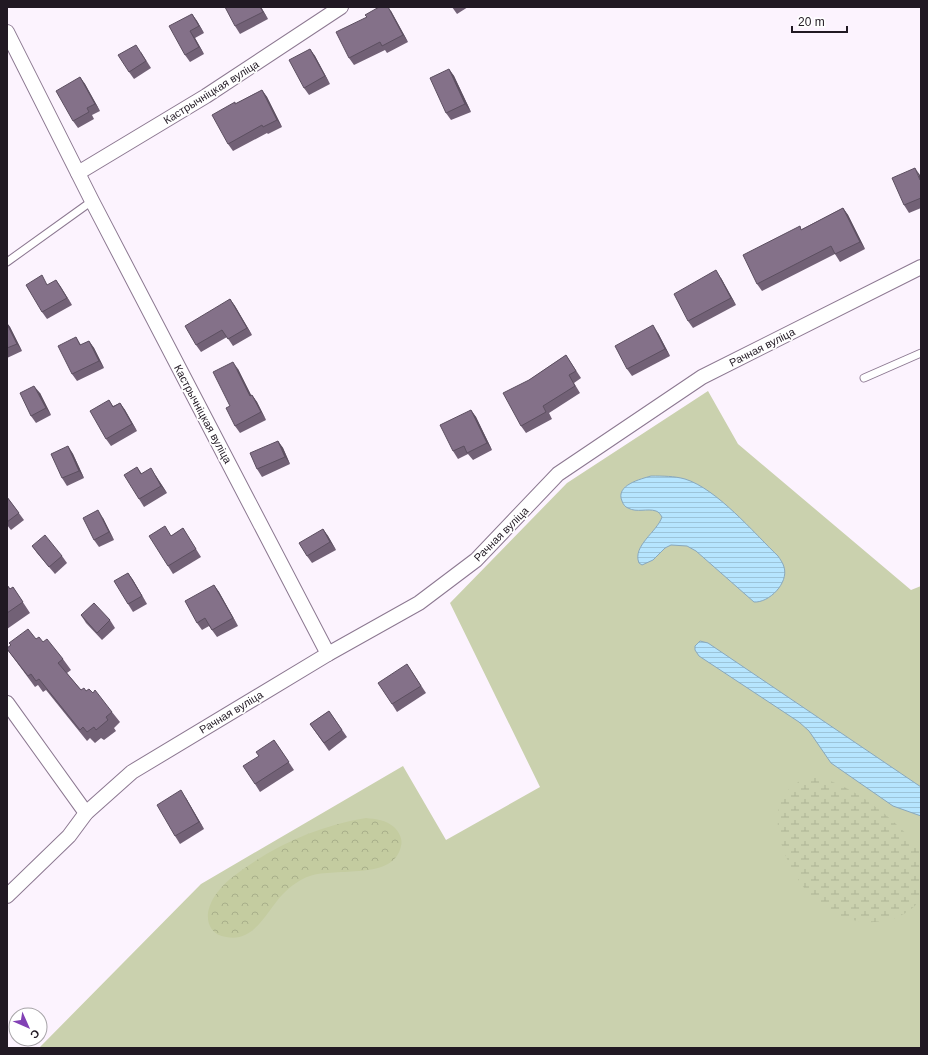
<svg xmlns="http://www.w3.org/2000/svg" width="928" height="1055" font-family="Helvetica,sans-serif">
  <defs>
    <pattern id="forest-crowns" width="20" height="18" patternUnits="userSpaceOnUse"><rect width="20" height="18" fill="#c4cca0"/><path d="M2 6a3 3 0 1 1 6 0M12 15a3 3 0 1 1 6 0" fill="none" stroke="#a8af8a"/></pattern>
    <pattern id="wetland-marsh" width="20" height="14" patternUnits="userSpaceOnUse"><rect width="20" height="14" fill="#cad1ae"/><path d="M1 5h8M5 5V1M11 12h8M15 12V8" fill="none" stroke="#adb395"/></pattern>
    <pattern id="water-rules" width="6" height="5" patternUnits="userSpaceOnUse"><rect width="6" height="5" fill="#b6e5fe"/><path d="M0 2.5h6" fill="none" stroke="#9cc4d9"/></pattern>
  </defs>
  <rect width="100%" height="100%" fill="#fcf3fe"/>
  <!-- green -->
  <polygon fill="#cad1ae" points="708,391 738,444 911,590 921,586 921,1048 39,1048 201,884 403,766 446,840 540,787 450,603 567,483"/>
  <!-- forest -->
  <path fill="url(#forest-crowns)" d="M366,818C376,819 386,820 394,827C399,832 403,839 401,846C394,881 336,867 310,876C300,879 291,886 283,894C267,910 255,943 226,937C220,936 215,934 211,928C201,911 217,890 230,879C269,848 316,826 366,818Z"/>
  <!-- wetland -->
  <path fill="url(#wetland-marsh)" d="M817,777C857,787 890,816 918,846L921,852V899C912,911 898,919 883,921C857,926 829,914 811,896C786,869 755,803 802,780C806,778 812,778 817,777Z"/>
  <!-- water -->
  <g fill="url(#water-rules)" stroke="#89a8bc">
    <path d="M651,476C663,476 674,476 685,479C717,489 753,532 778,556C780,559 783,563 784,567C789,583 769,603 754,602L696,551L687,546L671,545L665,548L653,560L642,565L639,563C632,546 657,532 662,517C660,514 659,512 656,511C647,508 637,513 628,508C625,507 623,504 622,501C615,485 641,479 651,476Z"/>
    <polygon points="700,641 708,643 921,787 921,816 893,806 831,763 809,731 799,722 699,656 695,650 695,646"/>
  </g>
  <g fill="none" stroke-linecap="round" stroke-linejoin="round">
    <!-- lane casing -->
    <g stroke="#8c7891" stroke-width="9">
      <g id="lane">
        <polyline points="7,262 92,201"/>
        <polyline points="864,378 921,353"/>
      </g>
    </g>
    <!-- street casing -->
    <g stroke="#8c7891" stroke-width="16">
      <g id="street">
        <polyline points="7,32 92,201 328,654"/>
        <polyline points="78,173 206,96 341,7"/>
        <polyline points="7,703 86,813"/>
        <polyline points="7,896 69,836 86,813 132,772 328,654 419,603 476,560 558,474 702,377 921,267"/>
      </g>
    </g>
    <!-- lane -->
    <use href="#lane" stroke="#fff" stroke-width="7"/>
    <!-- street -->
    <use href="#street" stroke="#fff" stroke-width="14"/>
  </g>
  <!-- wall -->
  <g fill="#726176">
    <polygon points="261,7 268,19 240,34 235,26"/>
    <polygon points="452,7 468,7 457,14"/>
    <polygon points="391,11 408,42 387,53 385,50 354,65 349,58"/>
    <polygon points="192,14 197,21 204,33 195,38 204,54 190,62 185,55"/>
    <polygon points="310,49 315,56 330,84 309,95 304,88"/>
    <polygon points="141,52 151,68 134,79 129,72"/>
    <polygon points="449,69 454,76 471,112 451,120 446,113"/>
    <polygon points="80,77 85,84 100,111 92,115 94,119 78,128 73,121"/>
    <polygon points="262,90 267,97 282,127 268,134 267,133 233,151 228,144 235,104"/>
    <polygon points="920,175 921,177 921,208 909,213 904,205"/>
    <polygon points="843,208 848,215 865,249 840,262 835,254 762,291 757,284 802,229"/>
    <polygon points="721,278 736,305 693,328 688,321"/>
    <polygon points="56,280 72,305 47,319 42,312"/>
    <polygon points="230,299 235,306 252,335 233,346 227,337 201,352 196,345"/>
    <polygon points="7,323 10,327 22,351 7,358"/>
    <polygon points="658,333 670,356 632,376 627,369"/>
    <polygon points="76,337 81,345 89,341 94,348 104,368 77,381 72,374"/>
    <polygon points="566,355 581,378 574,383 580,393 549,413 552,419 526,433 521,426 529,380"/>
    <polygon points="238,369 251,395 252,395 257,402 266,420 240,433 235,426 230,406"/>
    <polygon points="40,393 51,415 36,423 31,416"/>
    <polygon points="109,400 113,406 120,403 125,410 137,431 111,446 106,439"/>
    <polygon points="471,410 476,417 492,450 473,460 468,454 458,459 453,451"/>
    <polygon points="278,441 283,448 290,464 262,477 257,469"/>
    <polygon points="68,446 73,454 84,478 67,486 62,478"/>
    <polygon points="137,467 142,474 156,476 167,493 144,507 139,499"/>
    <polygon points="7,497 24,520 11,530 7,525"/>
    <polygon points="103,518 114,540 99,547 94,540"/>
    <polygon points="183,528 201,557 173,574 168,566 171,536"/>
    <polygon points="323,529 328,536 336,550 312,563 307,556"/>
    <polygon points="32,546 62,556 67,563 55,574 37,553"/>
    <polygon points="128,573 133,580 147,604 133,612 128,604"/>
    <polygon points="7,585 10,589 13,587 30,613 7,629"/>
    <polygon points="214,585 219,592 238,626 217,637 209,626 202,630 197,623"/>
    <polygon points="81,615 110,620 115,628 102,640 86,623"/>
    <polygon points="36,639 43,642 63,659 71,670 67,673 81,690 93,693 112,712 120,722 114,728 116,731 104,740 101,738 95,743 90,738 87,741 46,690 43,692 38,685 35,687 7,649 11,645"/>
    <polygon points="407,664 426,693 397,712 392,704"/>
    <polygon points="329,711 347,737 329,751 310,724"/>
    <polygon points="274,740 294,770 260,792 255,784 259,756"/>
    <polygon points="186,798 204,829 180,844 175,836"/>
  </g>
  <!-- shaded-wall -->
  <g fill="#5c4f60">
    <polygon points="260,7 261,7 268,19 263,12"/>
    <polygon points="388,7 391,11 408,42 403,35"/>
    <polygon points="192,14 197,21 204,33 199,26"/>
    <polygon points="190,31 195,38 204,54 199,47"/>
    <polygon points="310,49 315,56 330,84 325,76"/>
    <polygon points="449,69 454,76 471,112 465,104"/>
    <polygon points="80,77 85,84 100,111 95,104"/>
    <polygon points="262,90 267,97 282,127 277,120"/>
    <polygon points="915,168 920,175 921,181"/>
    <polygon points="843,208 848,215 865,249 860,242"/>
    <polygon points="716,270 721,278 736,305 731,298"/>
    <polygon points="56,280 61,287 72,305 67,298"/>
    <polygon points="230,299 235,306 252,335 247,328"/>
    <polygon points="7,323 10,327 22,351 17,344 7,324"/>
    <polygon points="653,325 658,333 670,356 665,349"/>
    <polygon points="89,341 94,348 104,368 99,361"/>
    <polygon points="233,362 238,369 255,403 250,396"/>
    <polygon points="34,386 40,393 51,415 46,408"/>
    <polygon points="252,395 257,402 266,420 261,412"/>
    <polygon points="120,403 125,410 137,431 132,424"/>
    <polygon points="471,410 476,417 492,450 487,443"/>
    <polygon points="278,441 283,448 290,464 285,457"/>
    <polygon points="68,446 73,454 84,478 79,471"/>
    <polygon points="151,468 156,476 167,493 161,486"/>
    <polygon points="98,510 103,518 114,540 109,532"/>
    <polygon points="323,529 328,536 336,550 330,542"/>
    <polygon points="128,573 133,580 147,604 142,596"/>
    <polygon points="214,585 219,592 238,626 233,618"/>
    <polygon points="181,790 186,798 204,829 199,822"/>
  </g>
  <!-- building -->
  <g fill="#847189" stroke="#5c4f60">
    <polygon points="225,7 260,7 263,12 235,26"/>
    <polygon points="379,7 388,7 403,35 382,46 380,42 349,58 336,32 367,17 365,15"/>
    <polygon points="192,14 199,26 190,31 199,47 185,55 169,26"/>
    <polygon points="136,45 146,61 129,72 118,55"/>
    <polygon points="310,49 325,76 304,88 289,60"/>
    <polygon points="449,69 465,104 446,113 430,78"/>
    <polygon points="80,77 95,104 87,108 89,112 73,121 56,91"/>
    <polygon points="262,90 277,120 263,127 262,125 228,144 212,115 235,102 235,104"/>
    <polygon points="915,168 920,180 921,180 921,198 904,205 892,178"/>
    <polygon points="843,208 860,242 835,254 831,246 757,284 743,255 800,226 801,230"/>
    <polygon points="716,270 731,298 688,321 674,294"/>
    <polygon points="42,275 47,285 56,280 67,298 42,312 26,285"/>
    <polygon points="230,299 247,328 228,339 222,330 196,345 185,326"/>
    <polygon points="7,324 17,344 7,348"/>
    <polygon points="653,325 665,349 627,369 615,346"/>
    <polygon points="76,337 80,345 89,341 99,361 72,374 58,346"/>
    <polygon points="566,355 576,371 569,375 575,386 543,406 546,412 521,426 503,393 529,380"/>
    <polygon points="233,362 250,396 252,395 261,412 235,426 226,408 230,406 213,372"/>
    <polygon points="34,386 46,408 31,416 20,393"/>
    <polygon points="109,400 113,407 120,403 132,424 106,439 90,411"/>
    <polygon points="471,410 487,443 467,453 464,446 453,451 440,425"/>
    <polygon points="278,441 285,457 257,469 250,453"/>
    <polygon points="68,446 79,471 62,478 51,454"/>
    <polygon points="137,467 141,474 151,468 161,486 139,499 124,475"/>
    <polygon points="7,497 19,513 7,522"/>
    <polygon points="98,510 109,532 94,540 83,518"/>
    <polygon points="165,526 171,536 183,528 196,549 168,566 149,536"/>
    <polygon points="323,529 330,542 307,556 299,543"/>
    <polygon points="45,535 62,556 49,567 32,546"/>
    <polygon points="128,573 142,596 128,604 114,581"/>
    <polygon points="7,585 10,589 13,587 23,602 7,613"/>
    <polygon points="214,585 233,618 212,630 205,618 197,623 185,601"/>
    <polygon points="94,603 110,620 97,633 81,615"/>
    <polygon points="28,629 36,639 39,637 43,642 47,639 63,659 58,663 81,690 84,688 86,691 89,689 93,693 95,690 112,712 106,717 108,720 96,730 94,727 87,732 83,727 80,730 39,679 36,681 31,674 28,676 7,649 7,648 11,645 9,643"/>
    <polygon points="407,664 421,686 392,704 378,683"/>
    <polygon points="329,711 342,730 324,743 310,724"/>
    <polygon points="274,740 289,762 255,784 243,766 259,756 256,752"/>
    <polygon points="181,790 199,822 175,836 157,805"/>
  </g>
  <g text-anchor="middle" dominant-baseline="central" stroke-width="3.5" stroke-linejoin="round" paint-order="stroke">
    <!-- street labels -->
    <g font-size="11" fill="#211923" stroke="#fff">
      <text transform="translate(211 92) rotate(-32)">Кастрычніцкая вуліца</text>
      <text transform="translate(762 347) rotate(-27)">Рачная вуліца</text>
      <text transform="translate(203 414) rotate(62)">Кастрычніцкая вуліца</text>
      <text transform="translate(501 534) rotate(-45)">Рачная вуліца</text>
      <text transform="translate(231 712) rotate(-31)">Рачная вуліца</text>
    </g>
  </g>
  <!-- border -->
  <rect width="928" height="1055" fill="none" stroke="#211923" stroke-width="16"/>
  <!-- north arrow -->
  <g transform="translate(28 1027) rotate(135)"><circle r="19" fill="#ffffff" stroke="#a6a3a7"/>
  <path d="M0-3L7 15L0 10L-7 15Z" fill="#8241b5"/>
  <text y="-6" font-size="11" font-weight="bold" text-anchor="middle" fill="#211923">С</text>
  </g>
  <!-- scale -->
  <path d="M792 26v6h55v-6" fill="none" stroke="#211923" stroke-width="2"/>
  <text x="798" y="26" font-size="12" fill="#211923" stroke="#ffffff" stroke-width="3" paint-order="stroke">20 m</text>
</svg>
